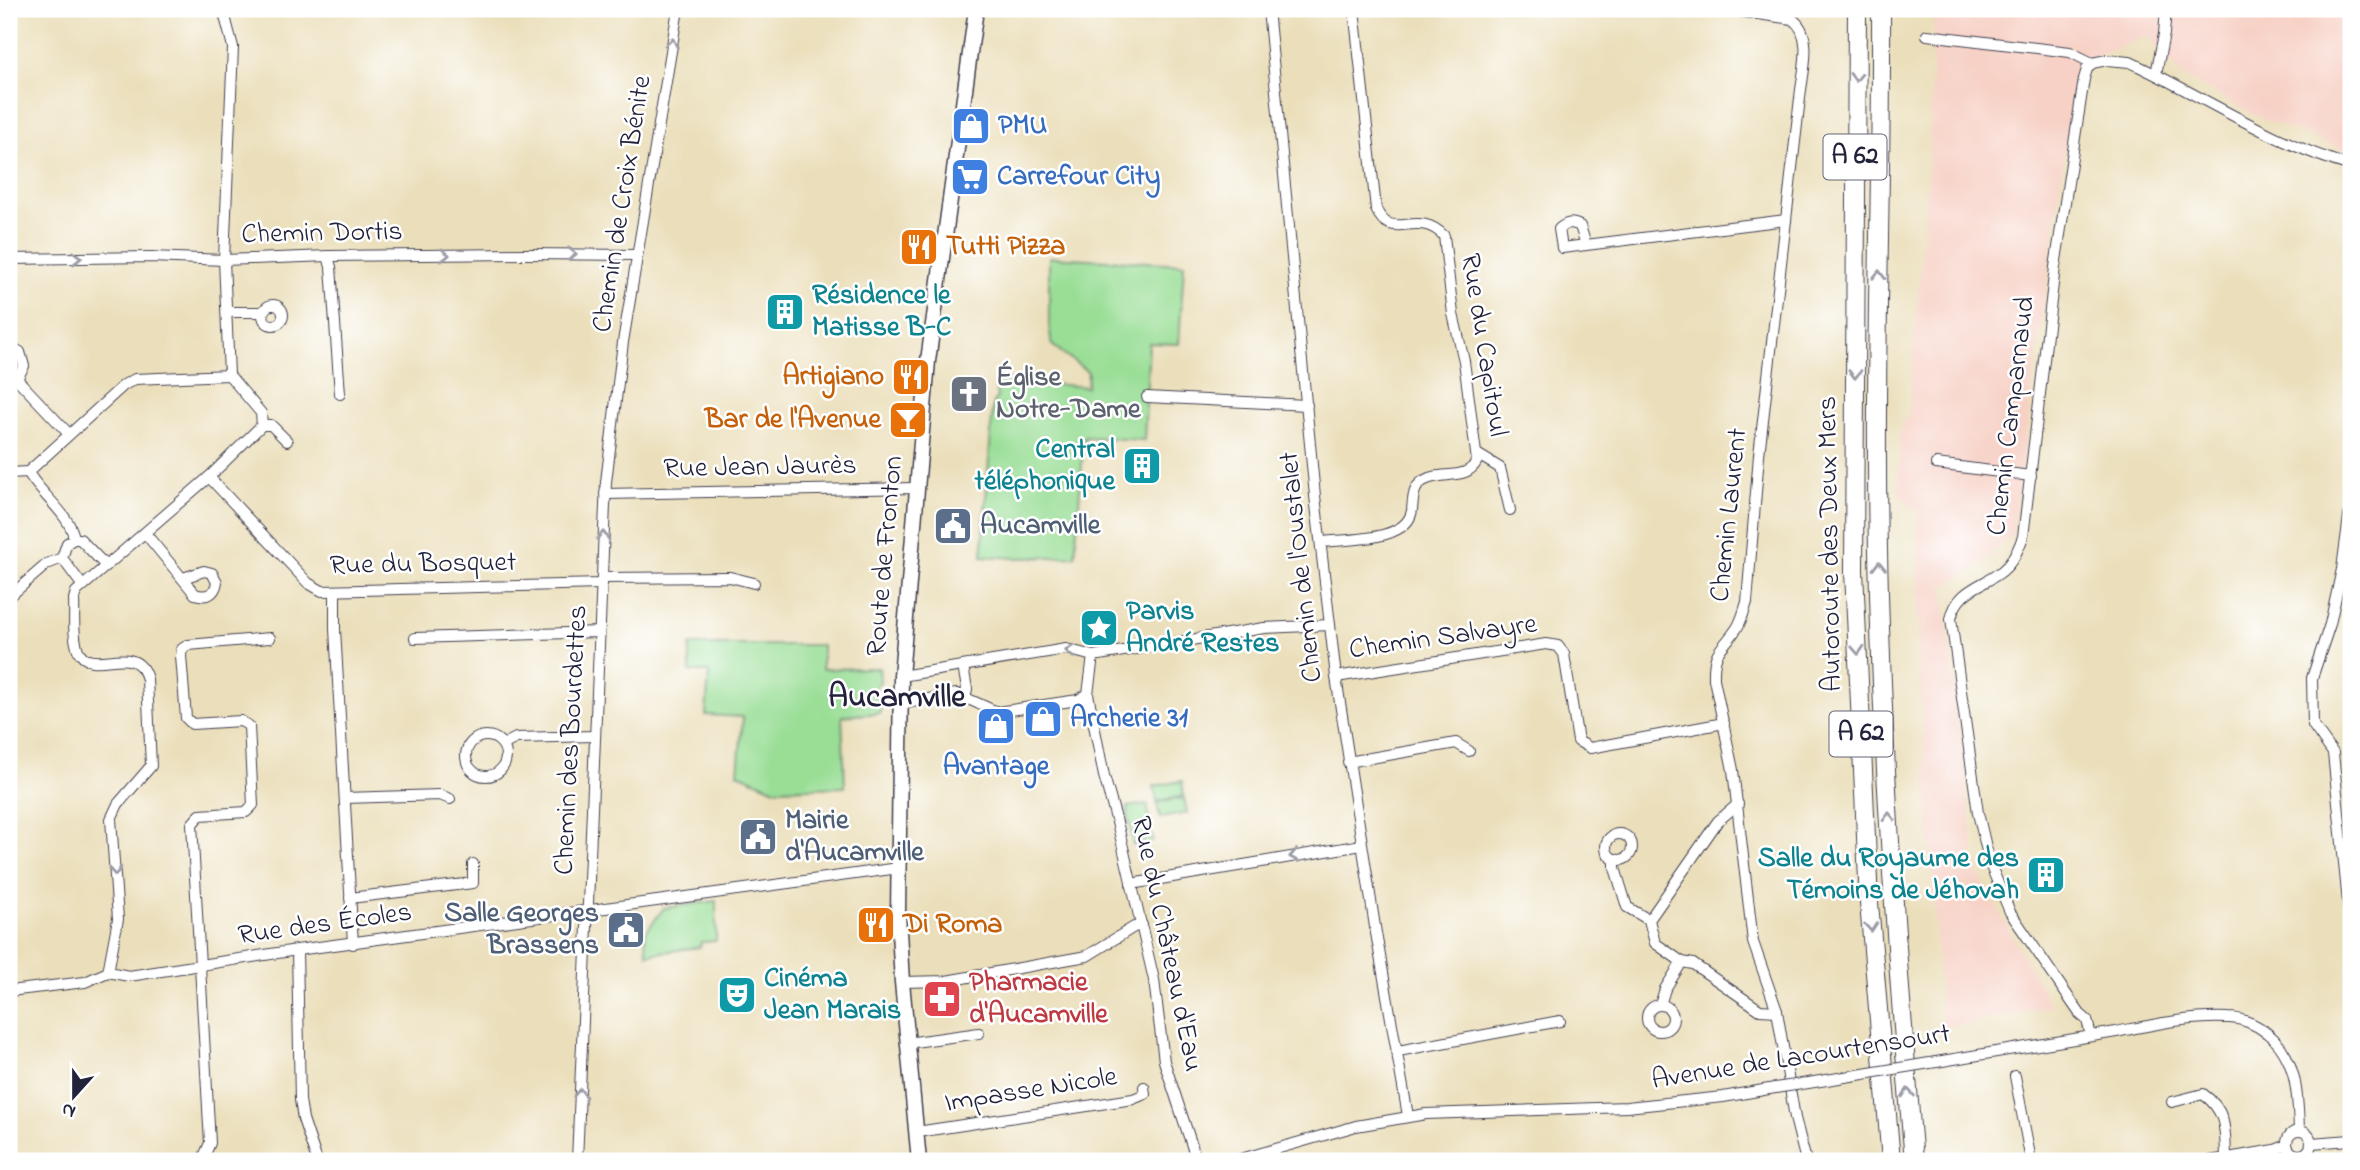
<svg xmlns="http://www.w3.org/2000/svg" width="2360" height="1170" font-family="'Indie Flower',sans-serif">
  <rect width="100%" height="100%" fill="#fff"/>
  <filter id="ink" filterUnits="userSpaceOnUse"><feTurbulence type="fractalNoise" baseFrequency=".0143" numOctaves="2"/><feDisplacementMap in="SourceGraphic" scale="14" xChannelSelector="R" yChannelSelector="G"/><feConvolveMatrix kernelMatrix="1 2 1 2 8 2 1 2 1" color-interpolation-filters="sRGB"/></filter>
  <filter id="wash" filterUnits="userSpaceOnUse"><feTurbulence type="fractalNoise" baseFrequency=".00686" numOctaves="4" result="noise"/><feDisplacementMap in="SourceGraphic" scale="28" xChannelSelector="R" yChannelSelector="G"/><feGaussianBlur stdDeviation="1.57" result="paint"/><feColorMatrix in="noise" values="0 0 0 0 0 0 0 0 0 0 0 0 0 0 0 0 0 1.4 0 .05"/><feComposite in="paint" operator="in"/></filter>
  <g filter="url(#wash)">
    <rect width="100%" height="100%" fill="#ebdfbb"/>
    <!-- built -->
    <polygon fill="#f7d1c6" points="1934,9 2351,9 2351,152 2256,116 2182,75 2148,36 2077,64 2012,536 1979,564 1943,588 1977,872 2051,1007 1942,1028 1918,653 1918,510 1899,495 1900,427 1909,413 1929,157"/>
    <!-- green -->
    <g fill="#9ade96" stroke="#5e8068" stroke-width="2">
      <polygon points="1049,257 1184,264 1179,344 1149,343 1144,440 1084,437 1075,556 1019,558 982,556 993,403 997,397 995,379 1087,387 1088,372 1052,345 1049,326"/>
      <polygon points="690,645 822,645 822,669 879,668 880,682 876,685 876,698 881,702 880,713 842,716 845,787 775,789 738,773 743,717 706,715 709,672 690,672"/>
      <polygon points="1182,781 1184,796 1157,801 1154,786"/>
      <polygon points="1184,798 1187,813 1160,818 1157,803"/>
      <polygon points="1147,804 1153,841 1133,845 1127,807"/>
      <polygon points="716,901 716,941 701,942 700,947 647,954 645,933 664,908"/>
    </g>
  </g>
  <g filter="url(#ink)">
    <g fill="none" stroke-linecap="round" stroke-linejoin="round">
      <!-- minor casing -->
      <g stroke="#403e4e" stroke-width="12">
        <g id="minor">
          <polyline points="1268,9 1315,496 1336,677 1376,933 1408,1116"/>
          <path d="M1723,9L1792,19C1815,34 1802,74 1800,98L1759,455L1747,602C1744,611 1742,620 1737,628C1722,651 1713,648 1714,679L1733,770L1753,942L1777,1011L1795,1118L1806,1161"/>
          <path d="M1927,35L2070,52L2092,63L2107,60L2130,62C2205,97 2271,143 2351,166"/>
          <polyline points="2156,74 2164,34 2166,9"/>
          <path d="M1586,245L1580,226C1571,222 1567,222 1559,229L1562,248L1786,220"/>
          <polyline points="328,256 331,267 340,394"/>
          <polyline points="9,259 151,257 224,260 328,256 526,254 637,255"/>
          <circle cx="273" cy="315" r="10"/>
          <polyline points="227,312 263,312"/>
          <polyline points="9,346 20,352 24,366 17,379 9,382"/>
          <polyline points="17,379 68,433"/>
          <polyline points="1147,397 1307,405"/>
          <polyline points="262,425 271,425 287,441"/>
          <polyline points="1477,454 1500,468 1510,510"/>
          <polyline points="1936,464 2031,476"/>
          <polyline points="28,472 124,385 135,379 229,375"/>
          <path d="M9,473L28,472C39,493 72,516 74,539"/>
          <polyline points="209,477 308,583 322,591 602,584"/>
          <polyline points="2351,483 2350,509 2342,569 2330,624 2312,678 2313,725 2333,753 2351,933"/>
          <polyline points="605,494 916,488"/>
          <path d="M145,533L195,594C207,598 215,594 217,582L212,573L204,571L183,578"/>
          <path d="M1322,542C1346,539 1408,542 1412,510C1413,499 1413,487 1423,481C1441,470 1466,482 1477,461L1464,361L1453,314L1444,236C1417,207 1391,244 1376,209L1354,9"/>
          <polyline points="602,578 730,577 754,583"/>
          <polyline points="82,585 62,558 67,543 74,539 80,539 105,565"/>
          <polyline points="335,592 335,629 353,944"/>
          <polyline points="9,597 47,564 62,558"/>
          <polyline points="415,638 599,632"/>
          <polyline points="1093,656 1264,628 1330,625"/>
          <polyline points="963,666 967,689 965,697"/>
          <polyline points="1336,677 1546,644 1558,646 1564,654 1578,741 1590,748 1724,723"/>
          <polyline points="1088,694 1104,776 1118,826 1154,980 1164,1061 1197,1161"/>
          <polyline points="900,704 957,694 997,712 1078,700 1088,694 1093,656 1066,649 901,676"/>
          <circle cx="486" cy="756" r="20"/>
          <polyline points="503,745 516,738 595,736"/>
          <polyline points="1348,762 1456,743 1469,751"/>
          <polyline points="345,798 440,795 450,799"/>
          <polyline points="1738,804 1718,821 1649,920 1655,943 1682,962 1693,964 1760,1010 1777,1011"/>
          <circle cx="1619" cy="847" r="13"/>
          <polyline points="1615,859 1615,868 1627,907 1649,920"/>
          <polyline points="1131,884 1362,845"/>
          <polyline points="350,898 473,883 473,864"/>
          <polyline points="297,950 300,1100 303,1119 317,1161"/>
          <path d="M108,972L118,919L111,819L118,804L151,766L147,679C136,638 91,679 78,650C72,636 75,614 74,599L76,592L209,477L262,425L261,413L229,375L224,260L233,47L223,9"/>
          <polyline points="902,982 946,981 1087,956 1134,927 1142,925"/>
          <polyline points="9,991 85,982 108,972 129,976 297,950 899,868"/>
          <polyline points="1660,1005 1665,989 1682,962"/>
          <circle cx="1660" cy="1018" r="13"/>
          <path d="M2091,1036L2087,1020L2080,1014L2010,912L1990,864L1978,813L1951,619C1957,589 1982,587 2002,571C2013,562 2018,550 2023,537L2055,267L2084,79L2087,69L2092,63"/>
          <polyline points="907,1043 979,1033"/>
          <polyline points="1398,1051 1560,1021"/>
          <path d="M1936,1062C1996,1052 2056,1042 2116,1032C2152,1025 2190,1016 2228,1018C2241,1018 2256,1024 2267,1033C2297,1056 2298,1096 2299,1131"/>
          <polyline points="2015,1076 2031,1161"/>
          <polyline points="1802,1084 1851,1076"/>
          <path d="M2172,1102L2203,1094C2227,1111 2225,1130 2226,1158"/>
          <circle cx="2299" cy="1143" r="12"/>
          <polyline points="917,1132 1133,1099 1145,1094 1144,1087"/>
          <polyline points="2311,1143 2351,1140"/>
          <polyline points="202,1161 210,1143 192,824 200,815 246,812 253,805 249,726 241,721 192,724 186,718 181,656 182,649 188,645 270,638"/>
          <polyline points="577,1161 606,482 623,342 678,9"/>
          <polyline points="1234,1161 1356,1126 1426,1114 1627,1107 1723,1097 1775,1088"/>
          <polyline points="2210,1161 2275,1150 2287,1145"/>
        </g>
      </g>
      <!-- secondary casing -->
      <g stroke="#403e4e" stroke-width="17">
        <polyline id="secondary" points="919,1161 902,982 898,914 901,676 928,361 976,9"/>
      </g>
      <!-- motorway casing -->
      <g stroke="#403e4e" stroke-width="20">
        <g id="motorway">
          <polyline points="1857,9 1854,571 1869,903 1891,1161"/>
          <path d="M1881,9C1882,161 1876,314 1877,467C1878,698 1894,930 1914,1161"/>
        </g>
      </g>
      <!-- minor -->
      <use href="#minor" stroke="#fff" stroke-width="10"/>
      <!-- secondary -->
      <use href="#secondary" stroke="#fff" stroke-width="14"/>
      <!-- motorway -->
      <use href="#motorway" stroke="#fff" stroke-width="18"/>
      <!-- minor-bridge casing -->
      <g stroke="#403e4e" stroke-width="12" stroke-linecap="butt">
        <g id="minor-bridge">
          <polyline points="1851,1076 1936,1062"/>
          <polyline points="1775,1088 1802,1084"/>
        </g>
      </g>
      <!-- minor-bridge -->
      <use href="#minor-bridge" stroke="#fff" stroke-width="10"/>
    </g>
    <!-- one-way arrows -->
    <defs><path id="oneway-chevron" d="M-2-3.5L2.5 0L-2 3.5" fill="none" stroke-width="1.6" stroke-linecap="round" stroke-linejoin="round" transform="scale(1.75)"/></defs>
    <g stroke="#9c9ca7">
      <use href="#oneway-chevron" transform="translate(672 43) rotate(-80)"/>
      <use href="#oneway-chevron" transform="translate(1856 77) rotate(91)"/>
      <use href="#oneway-chevron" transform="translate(572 254)"/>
      <use href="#oneway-chevron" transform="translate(445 255)"/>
      <use href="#oneway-chevron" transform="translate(77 258) rotate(-1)"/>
      <use href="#oneway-chevron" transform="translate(1879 275) rotate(-89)"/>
      <use href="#oneway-chevron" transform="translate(1855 374) rotate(90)"/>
      <use href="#oneway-chevron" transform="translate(603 536) rotate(-88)"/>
      <use href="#oneway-chevron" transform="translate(1879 566) rotate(-91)"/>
      <use href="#oneway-chevron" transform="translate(1858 650) rotate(87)"/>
      <use href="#oneway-chevron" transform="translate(1070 651) rotate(-177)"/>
      <use href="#oneway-chevron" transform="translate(1889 817) rotate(-92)"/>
      <use href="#oneway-chevron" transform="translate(1294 856) rotate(170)"/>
      <use href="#oneway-chevron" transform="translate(115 871) rotate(86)"/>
      <use href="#oneway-chevron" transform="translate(1871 927) rotate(85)"/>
      <use href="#oneway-chevron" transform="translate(580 1093) rotate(-88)"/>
      <use href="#oneway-chevron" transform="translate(1908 1093) rotate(-95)"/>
    </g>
  </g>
  <!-- icons -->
  <defs>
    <g id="shop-square" transform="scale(2.0125)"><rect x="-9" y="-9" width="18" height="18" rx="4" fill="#3f7fe0" stroke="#fff"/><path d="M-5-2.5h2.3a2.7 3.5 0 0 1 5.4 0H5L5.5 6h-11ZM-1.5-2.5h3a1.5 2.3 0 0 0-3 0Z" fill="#fff"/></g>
    <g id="supermarket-square" transform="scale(2.0125)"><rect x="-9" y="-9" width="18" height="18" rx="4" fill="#3f7fe0" stroke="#fff"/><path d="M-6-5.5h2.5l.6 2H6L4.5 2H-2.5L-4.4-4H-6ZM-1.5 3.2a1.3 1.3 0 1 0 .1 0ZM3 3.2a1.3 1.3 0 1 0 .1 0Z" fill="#fff"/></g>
    <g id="restaurant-square" transform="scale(2.0125)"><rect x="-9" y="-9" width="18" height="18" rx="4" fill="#e8710a" stroke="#fff"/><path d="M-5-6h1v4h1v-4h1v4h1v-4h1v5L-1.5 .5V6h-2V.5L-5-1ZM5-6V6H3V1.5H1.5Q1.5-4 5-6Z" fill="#fff"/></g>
    <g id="building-square" transform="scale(2.0125)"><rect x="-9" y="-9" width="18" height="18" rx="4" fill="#0f9aa8" stroke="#fff"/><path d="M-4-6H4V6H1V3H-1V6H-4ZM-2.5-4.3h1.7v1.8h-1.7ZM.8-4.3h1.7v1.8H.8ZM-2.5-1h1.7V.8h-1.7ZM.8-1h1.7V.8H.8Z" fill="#fff"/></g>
    <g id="church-square" transform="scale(2.0125)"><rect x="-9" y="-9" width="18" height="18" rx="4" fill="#6b7280" stroke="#fff"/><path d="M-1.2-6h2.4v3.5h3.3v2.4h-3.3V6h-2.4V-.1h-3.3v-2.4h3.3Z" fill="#fff"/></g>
    <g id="bar-square" transform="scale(2.0125)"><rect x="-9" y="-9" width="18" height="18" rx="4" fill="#e8710a" stroke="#fff"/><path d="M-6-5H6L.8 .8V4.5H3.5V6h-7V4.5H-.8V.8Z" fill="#fff"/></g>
    <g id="civic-square" transform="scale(2.0125)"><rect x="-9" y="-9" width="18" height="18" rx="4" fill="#5c6f8a" stroke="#fff"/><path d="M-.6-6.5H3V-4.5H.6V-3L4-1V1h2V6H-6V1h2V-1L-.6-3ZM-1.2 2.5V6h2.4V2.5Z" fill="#fff"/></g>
    <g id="sight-square" transform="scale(2.0125)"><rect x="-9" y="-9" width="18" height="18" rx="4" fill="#0f9aa8" stroke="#fff"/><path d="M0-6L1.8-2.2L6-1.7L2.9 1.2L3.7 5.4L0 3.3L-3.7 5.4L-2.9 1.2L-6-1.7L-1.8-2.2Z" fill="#fff"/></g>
    <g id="theatre-square" transform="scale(2.0125)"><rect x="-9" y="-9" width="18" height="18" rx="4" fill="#0f9aa8" stroke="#fff"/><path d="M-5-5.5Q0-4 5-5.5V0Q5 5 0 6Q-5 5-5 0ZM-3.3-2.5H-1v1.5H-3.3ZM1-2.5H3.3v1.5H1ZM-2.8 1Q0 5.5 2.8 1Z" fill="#fff"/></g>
    <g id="pharmacy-square" transform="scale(2.0125)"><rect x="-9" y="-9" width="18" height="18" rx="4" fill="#e0444e" stroke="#fff"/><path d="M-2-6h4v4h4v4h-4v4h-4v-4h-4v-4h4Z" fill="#fff"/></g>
  </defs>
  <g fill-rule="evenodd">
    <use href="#shop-square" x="971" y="126"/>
    <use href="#supermarket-square" x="970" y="177"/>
    <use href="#restaurant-square" x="919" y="247"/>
    <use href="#building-square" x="785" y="312"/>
    <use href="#restaurant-square" x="911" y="377"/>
    <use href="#church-square" x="969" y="394"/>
    <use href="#bar-square" x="908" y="420"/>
    <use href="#building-square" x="1142" y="466"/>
    <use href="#civic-square" x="953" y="526"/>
    <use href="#sight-square" x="1099" y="628"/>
    <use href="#shop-square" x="1043" y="719"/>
    <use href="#shop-square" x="996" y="726"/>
    <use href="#civic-square" x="758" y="837"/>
    <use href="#building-square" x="2046" y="875"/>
    <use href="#restaurant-square" x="876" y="925"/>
    <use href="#civic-square" x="626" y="930"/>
    <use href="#theatre-square" x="737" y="995"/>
    <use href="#pharmacy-square" x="942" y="999"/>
  </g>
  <g text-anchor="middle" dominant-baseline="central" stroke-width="5" stroke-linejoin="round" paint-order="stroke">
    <!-- shield labels -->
    <g fill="#fff" stroke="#646476" stroke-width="2">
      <rect x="1823.5" y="134.5" width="63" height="45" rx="5"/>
      <rect x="1829.5" y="711.5" width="63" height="45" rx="5"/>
    </g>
    <g font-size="26" font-weight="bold" fill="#22223b">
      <text x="1855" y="157">A 62</text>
      <text x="1861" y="734">A 62</text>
    </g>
    <!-- shop labels -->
    <g font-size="28" font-weight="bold" fill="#366cbe" stroke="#fff" text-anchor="start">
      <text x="998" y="126">PMU</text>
      <text x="997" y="177">Carrefour City</text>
      <text x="1070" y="719">Archerie 31</text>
      <text x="996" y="767" text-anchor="middle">Avantage</text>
    </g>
    <!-- street labels -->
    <g font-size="28" fill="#22223b" stroke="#fff">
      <text transform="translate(623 204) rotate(-81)">Chemin de Croix Bénite</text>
      <text transform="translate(322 234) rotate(-1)">Chemin Dortis</text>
      <text transform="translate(1483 345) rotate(81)">Rue du Capitoul</text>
      <text transform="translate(2012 416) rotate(-83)">Chemin Camparnaud</text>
      <text transform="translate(760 468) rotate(-1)">Rue Jean Jaurès</text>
      <text transform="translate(1730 515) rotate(-84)">Chemin Laurent</text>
      <text transform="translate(1831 544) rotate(-91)">Autoroute des Deux Mers</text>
      <text transform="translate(886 556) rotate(-85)">Route de Fronton</text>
      <text transform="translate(423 565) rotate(-1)">Rue du Bosquet</text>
      <text transform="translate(1302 567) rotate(-96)">Chemin de l'Oustalet</text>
      <text transform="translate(1443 638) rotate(-8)">Chemin Salvayre</text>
      <text transform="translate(572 740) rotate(-87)">Chemin des Bourdettes</text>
      <text transform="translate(325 925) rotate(-8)">Rue des Écoles</text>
      <text transform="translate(1166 944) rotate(78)">Rue du Château d'Eau</text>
      <text transform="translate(1801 1058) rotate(-9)">Avenue de Lacourtensourt</text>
      <text transform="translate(1031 1091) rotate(-9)">Impasse Nicole</text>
    </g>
    <!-- food labels -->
    <g font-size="28" font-weight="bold" fill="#c56008" stroke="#fff" text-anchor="start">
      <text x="946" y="247">Tutti Pizza</text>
      <text x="884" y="377" text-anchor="end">Artigiano</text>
      <text x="881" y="420" text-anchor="end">Bar de l'Avenue</text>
      <text x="903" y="925">Di Roma</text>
    </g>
    <!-- culture labels -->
    <g font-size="28" font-weight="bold" fill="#0d838f" stroke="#fff" text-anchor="start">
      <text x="812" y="296">Résidence le<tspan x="812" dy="32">Matisse B-C</tspan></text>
      <text x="1115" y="450" text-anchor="end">Central<tspan x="1115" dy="32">téléphonique</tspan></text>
      <text x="1126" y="612">Parvis<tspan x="1126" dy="32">André Restes</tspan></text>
      <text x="2019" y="859" text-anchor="end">Salle du Royaume des<tspan x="2019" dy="32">Témoins de Jéhovah</tspan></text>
      <text x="764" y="979">Cinéma<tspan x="764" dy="32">Jean Marais</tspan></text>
    </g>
    <!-- worship labels -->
    <g font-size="28" font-weight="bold" fill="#5b616d" stroke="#fff" text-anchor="start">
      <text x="996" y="378">Église<tspan x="996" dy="32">Notre-Dame</tspan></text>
    </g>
    <!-- service labels -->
    <g font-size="28" font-weight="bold" fill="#4e5e75" stroke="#fff" text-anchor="start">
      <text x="980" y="526">Aucamville</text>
      <text x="785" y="821">Mairie<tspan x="785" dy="32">d'Aucamville</tspan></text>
      <text x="599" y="914" text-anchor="end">Salle Georges<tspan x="599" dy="32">Brassens</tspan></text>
    </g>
    <!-- health labels -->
    <g font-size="28" font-weight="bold" fill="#be3a42" stroke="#fff" text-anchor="start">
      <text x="969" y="983">Pharmacie<tspan x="969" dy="32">d'Aucamville</tspan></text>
    </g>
    <!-- quarter labels -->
    <g font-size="32" font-weight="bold" fill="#22223b" stroke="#fff">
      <text x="897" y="698">Aucamville</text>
    </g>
  </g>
  <!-- margin -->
  <rect width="2360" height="1170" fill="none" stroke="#fff" stroke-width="35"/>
  <!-- north arrow -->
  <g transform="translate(74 1096) rotate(201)" stroke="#ffffff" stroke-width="5" paint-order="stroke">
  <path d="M0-5L12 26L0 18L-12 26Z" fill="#22223b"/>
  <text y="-10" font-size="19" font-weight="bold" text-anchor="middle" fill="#22223b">N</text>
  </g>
</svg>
